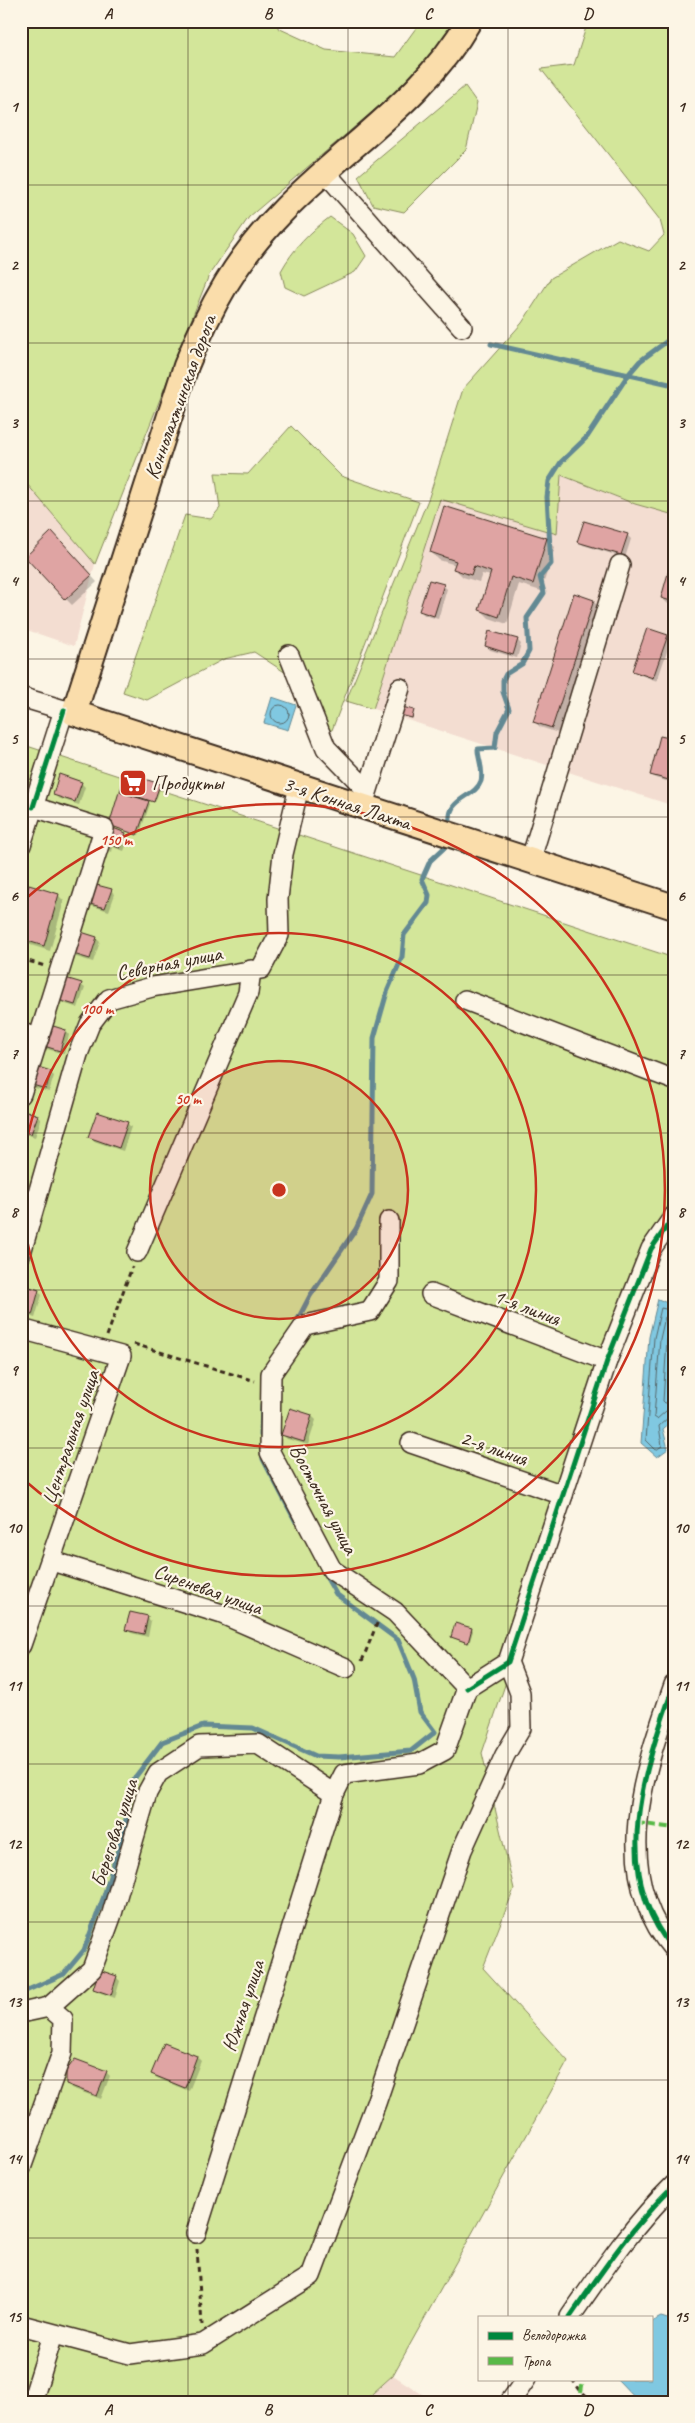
<svg xmlns="http://www.w3.org/2000/svg" width="695" height="2423" font-family="Caveat,sans-serif">
  <rect width="100%" height="100%" fill="#fcf5e5"/>
  <filter id="ink" filterUnits="userSpaceOnUse"><feTurbulence type="fractalNoise" baseFrequency=".02" numOctaves="2"/><feDisplacementMap in="SourceGraphic" scale="10" xChannelSelector="R" yChannelSelector="G"/><feConvolveMatrix kernelMatrix="1 2 1 2 8 2 1 2 1" color-interpolation-filters="sRGB"/></filter>
  <g filter="url(#ink)">
    <!-- built -->
    <g fill="#f3ddd1">
      <polygon points="560,475 635,504 674,515 674,806 373,709 440,498 557,534"/>
      <polygon points="21,477 95,564 74,646 21,628"/>
      <polygon points="393,2375 434,2402 363,2402"/>
    </g>
    <!-- green -->
    <g fill="#d3e69a" stroke="#87885c">
      <polygon points="21,21 278,21 278,28 326,50 395,57 421,21 454,21 435,51 392,95 249,217 209,275 95,564 21,477"/>
      <polygon points="588,21 674,21 674,515 635,504 561,475 557,534 440,499 373,709 346,701 429,497 463,389 522,323 551,278 618,239 649,251 664,235 660,220 541,69 574,65"/>
      <polygon points="465,86 477,103 466,150 404,212 373,205 358,176"/>
      <path d="M330,217L353,234L366,256L355,272L304,296L285,287L281,271C293,249 310,232 330,217Z"/>
      <polygon points="291,426 341,476 419,502 332,730 314,733 286,673 254,652 224,659 147,700 123,692 185,515 211,519 220,508 215,473 248,474"/>
      <polygon points="21,744 674,958 674,1213 653,1247 482,1753 514,1889 483,1968 568,2061 393,2375 363,2402 21,2402"/>
    </g>
    <!-- water -->
    <g fill="#80c8e1" stroke="#648993">
      <polygon points="272,697 296,705 288,730 264,723"/>
      <polygon points="658,1299 674,1306 674,1419 663,1429 668,1449 657,1457 641,1443 649,1337"/>
      <polygon points="661,2317 674,2321 674,2402 639,2402 617,2379 651,2379 651,2322"/>
    </g>
    <!-- shadow -->
    <g fill="#0003">
      <polygon points="627,535 631,539 625,558 583,545 579,541"/>
      <polygon points="58,539 97,582 72,605 66,599"/>
      <polygon points="546,539 555,547 541,591 519,584 507,624 489,618 481,610 491,576 482,574 479,582 463,577 455,569 456,565 439,560 431,552"/>
      <polygon points="674,556 674,605 668,604 662,598"/>
      <polygon points="443,585 447,589 438,619 424,615 421,611"/>
      <polygon points="593,601 599,607 558,733 540,727 534,721"/>
      <polygon points="667,636 671,640 657,681 638,674 634,671"/>
      <polygon points="517,640 521,644 517,658 490,650 486,646"/>
      <polygon points="413,711 413,719 401,715"/>
      <polygon points="674,740 674,783 655,778 651,774"/>
      <polygon points="21,761 26,765 21,781"/>
      <polygon points="81,783 85,787 79,805 58,798 54,794"/>
      <polygon points="674,784 674,800 670,796"/>
      <polygon points="159,785 161,786 155,802 145,799 150,804 139,835 112,826 127,795 121,790"/>
      <polygon points="125,834 129,838 124,851 113,847 112,852 103,847"/>
      <polygon points="111,891 115,894 109,911 92,906 88,902"/>
      <polygon points="58,895 64,901 50,951 21,942 21,911"/>
      <polygon points="96,938 100,942 93,962 76,957 72,953"/>
      <polygon points="81,985 85,988 78,1008 60,1002 56,998"/>
      <polygon points="66,1031 69,1035 64,1054 47,1049 43,1045"/>
      <polygon points="50,1072 54,1076 49,1092 35,1088 31,1084"/>
      <polygon points="21,1113 37,1116 41,1120 35,1137 21,1133"/>
      <polygon points="127,1123 131,1127 123,1151 94,1141 90,1137"/>
      <polygon points="21,1286 38,1291 42,1295 35,1318 21,1313"/>
      <polygon points="291,1410 312,1416 316,1420 308,1445 287,1439 283,1435"/>
      <polygon points="21,1478 24,1481 21,1493"/>
      <polygon points="147,1618 151,1621 148,1637 131,1633 127,1629"/>
      <polygon points="472,1629 473,1631 469,1644 452,1637"/>
      <polygon points="116,1977 120,1981 115,1998 98,1992 94,1988"/>
      <polygon points="165,2044 197,2057 201,2061 189,2091 157,2078 153,2074"/>
      <polygon points="106,2072 110,2076 101,2099 71,2088 67,2083"/>
    </g>
    <g fill="none" stroke-linecap="round" stroke-linejoin="round">
      <!-- shore -->
      <g stroke="#57696c" stroke-width="1">
        <circle cx="280" cy="714" r="9"/>
        <polyline points="674,1311 661,1308 654,1338 646,1440 656,1450 662,1446 659,1426 669,1417 674,1416"/>
        <polyline points="674,1317 665,1317 660,1339 654,1417 657,1419 666,1411 674,1409"/>
        <polyline points="674,1324 671,1326 667,1340 663,1401 665,1403 674,1402"/>
      </g>
      <!-- stream -->
      <g stroke="#648993" stroke-width="5">
        <polyline points="491,344 674,385"/>
        <path d="M451,828C443,797 475,799 481,781C484,769 478,760 478,749L495,748L497,732L509,709L503,692V680L506,674L522,664L529,651L527,618L544,593L540,577L551,564L547,497L549,481L561,462L587,437L628,375L640,361L674,336"/>
        <polyline points="296,1323 310,1296 356,1229 372,1194 374,1038 387,992 402,957 404,935 428,903 429,895 422,879 430,861 444,848 447,841"/>
        <polyline points="261,1435 262,1404"/>
        <polyline points="262,1451 263,1459 296,1522"/>
        <polyline points="21,1993 64,1974 84,1950 104,1896 124,1830 133,1780 162,1742 203,1726 253,1728 316,1756 339,1757 411,1751 435,1732 420,1712 414,1679 398,1640 336,1594 324,1573"/>
      </g>
    </g>
    <!-- building -->
    <g fill="#dfa4a3" stroke="#3b2a1e">
      <polygon points="444,506 547,538 533,584 511,577 499,617 479,610 491,572 474,566 471,575 453,569 456,561 430,552"/>
      <polygon points="584,521 628,534 621,555 577,542"/>
      <polygon points="52,531 92,575 65,600 25,557"/>
      <polygon points="674,552 674,602 661,598"/>
      <polygon points="429,580 444,584 434,616 419,611"/>
      <polygon points="574,593 594,600 552,728 533,722"/>
      <polygon points="647,628 668,635 653,678 632,671"/>
      <polygon points="489,631 518,639 513,655 485,646"/>
      <polygon points="402,707 414,710 412,718 400,715"/>
      <polygon points="660,736 674,739 674,761 669,780 650,775"/>
      <polygon points="126,773 160,784 154,802 120,791"/>
      <polygon points="59,774 82,782 75,802 53,795"/>
      <polygon points="119,792 149,801 137,835 109,825"/>
      <polygon points="108,826 126,833 120,848 109,844 108,849 102,847"/>
      <polygon points="93,884 112,889 105,908 86,903"/>
      <polygon points="29,885 59,894 44,946 21,939 21,909"/>
      <polygon points="78,931 97,937 90,959 70,953"/>
      <polygon points="62,977 82,983 75,1005 55,999"/>
      <polygon points="47,1024 66,1030 60,1051 41,1045"/>
      <polygon points="35,1066 51,1071 46,1089 29,1084"/>
      <polygon points="21,1109 38,1115 31,1134 21,1131"/>
      <polygon points="97,1112 128,1122 119,1148 88,1137"/>
      <polygon points="21,1284 39,1290 32,1315 21,1311"/>
      <polygon points="290,1408 312,1415 304,1442 281,1435"/>
      <polygon points="130,1612 148,1616 144,1634 125,1630"/>
      <polygon points="455,1623 472,1628 468,1643 451,1637"/>
      <polygon points="99,1970 117,1976 111,1995 93,1989"/>
      <polygon points="164,2043 197,2056 185,2088 151,2074"/>
      <polygon points="75,2059 107,2071 97,2096 66,2084 66,2071"/>
    </g>
    <g fill="none" stroke-linecap="round" stroke-linejoin="round">
      <!-- minor casing -->
      <g stroke="#3b2a1e" stroke-width="22">
        <g id="minor">
          <polyline points="325,172 462,327"/>
          <polyline points="289,655 326,748 367,790"/>
          <polyline points="21,697 74,713"/>
          <polyline points="365,799 400,688"/>
          <polyline points="21,803 104,829 21,1094"/>
          <polyline points="21,845 64,710"/>
          <polyline points="530,862 620,565"/>
          <polyline points="465,1000 674,1080"/>
          <polyline points="21,1033 39,1038"/>
          <polyline points="389,1221 389,1281 370,1311 305,1325 271,1374 270,1452 332,1570 395,1612 467,1688"/>
          <polyline points="137,1252 248,993 251,970"/>
          <polyline points="21,1253 78,1054 90,1024 109,999 152,987 261,969 279,935 278,899 283,854 299,787"/>
          <polyline points="431,1294 607,1361"/>
          <polyline points="21,1329 121,1356 21,1645"/>
          <polyline points="411,1443 563,1495"/>
          <polyline points="52,1561 222,1614 346,1668"/>
          <path d="M674,1685C644,1770 608,1873 674,1950"/>
          <polyline points="467,1688 508,1662 607,1361 651,1249 674,1216"/>
          <polyline points="21,2013 49,2007 92,1969 111,1917 147,1793 158,1773 199,1746 258,1744 334,1794 344,1774 419,1764 445,1750 467,1688"/>
          <polyline points="21,2168 62,2053 63,2019 49,2007"/>
          <polyline points="196,2233 334,1794"/>
          <path d="M570,2317C602,2271 634,2224 674,2185"/>
          <polyline points="21,2325 130,2354 203,2344 311,2276 376,2103 462,1850 505,1755 521,1728 520,1693 508,1662"/>
          <polyline points="32,2402 53,2335"/>
          <polyline points="510,2402 526,2379"/>
        </g>
      </g>
      <!-- major casing -->
      <g stroke="#3b2a1e" stroke-width="28">
        <path id="major" d="M469,21C424,100 343,148 281,213C236,259 210,307 186,366L74,713L674,907"/>
      </g>
      <!-- path -->
      <g stroke="#3b2a1e" stroke-width="3" stroke-dasharray="5 4" stroke-linecap="butt">
        <polyline points="21,959 45,966"/>
        <polyline points="107,1336 132,1267"/>
        <polyline points="134,1344 255,1381"/>
        <polyline points="362,1661 378,1621"/>
        <polyline points="197,2249 202,2325"/>
        <polyline points="572,2379 580,2390 593,2402"/>
      </g>
      <!-- minor -->
      <use href="#minor" stroke="#fcf5e5" stroke-width="19"/>
      <!-- major -->
      <use href="#major" stroke="#faddab" stroke-width="24"/>
      <!-- quiet -->
      <g stroke="#58b947" stroke-width="4" stroke-dasharray="8 4" stroke-linecap="butt">
        <polyline points="637,1823 674,1828"/>
        <polyline points="581,2392 583,2379"/>
      </g>
      <!-- cycleway casing -->
      <g stroke="#fcf5e5" stroke-width="8">
        <g id="cycleway">
          <polyline points="33,807 64,710"/>
          <path d="M674,1685C644,1770 608,1873 674,1950"/>
          <polyline points="467,1688 508,1662 607,1361 651,1249 674,1216"/>
          <path d="M570,2317C602,2271 634,2224 674,2185"/>
        </g>
      </g>
      <!-- cycleway -->
      <use href="#cycleway" stroke="#00873e" stroke-width="5"/>
    </g>
  </g>
  <!-- grid -->
  <path fill="none" stroke="#3b2a1e" stroke-width="1" stroke-opacity="0.55" d="M188,21V2402M348,21V2402M508,21V2317M21,185H674M21,343H674M21,501H674M21,659H674M21,817H674M21,975H674M21,1133H674M21,1290H674M21,1448H674M21,1606H674M21,1764H674M21,1922H674M21,2080H674M21,2238H674M508,2379V2402"/>
  <!-- distance rings -->
  <circle cx="279" cy="1190" r="129" fill="#c8321e" fill-opacity=".12"/>
  <g fill="none" stroke="#c8321e" stroke-width="2.5">
    <circle cx="279" cy="1190" r="129"/>
    <circle cx="279" cy="1190" r="257"/>
    <path d="M23 901A386 386 0 1 1 23 1479"/>
  </g>
  <!-- icons -->
  <defs>
    <g id="supermarket-square" transform="scale(1.4375)"><rect x="-9" y="-9" width="18" height="18" rx="4" fill="#c8321e" stroke="#fcf5e5"/><path d="M-6-5.5h2.5l.6 2H6L4.5 2H-2.5L-4.4-4H-6ZM-1.5 3.2a1.3 1.3 0 1 0 .1 0ZM3 3.2a1.3 1.3 0 1 0 .1 0Z" fill="#fff"/></g>
  </defs>
  <g fill-rule="evenodd">
    <use href="#supermarket-square" x="133" y="783"/>
  </g>
  <g text-anchor="middle" dominant-baseline="central" stroke-width="4.5" stroke-linejoin="round" paint-order="stroke">
    <!-- street labels -->
    <g font-size="21" fill="#3b2a1e" stroke="#fcf5e5">
      <text transform="translate(180 397) rotate(-70)">Коннолахтинская дорога</text>
      <text transform="translate(347 803) rotate(18)">3-я Конная Лахта</text>
      <text transform="translate(169 963) rotate(-11)">Северная улица</text>
      <text transform="translate(527 1307) rotate(21)">1-я линия</text>
      <text transform="translate(70 1437) rotate(-71)">Центральная улица</text>
      <text transform="translate(494 1448) rotate(19)">2-я линия</text>
      <text transform="translate(324 1499) rotate(62)">Восточная улица</text>
      <text transform="translate(208 1589) rotate(20)">Сиреневая улица</text>
      <text transform="translate(114 1833) rotate(-72)">Береговая улица</text>
      <text transform="translate(243 2006) rotate(-72)">Южная улица</text>
    </g>
    <!-- poi labels -->
    <g font-size="21" fill="#3b2a1e" stroke="#fcf5e5" text-anchor="start">
      <text x="152" y="783">Продукты</text>
    </g>
  </g>
  <circle cx="279" cy="1190" r="8" fill="#c8321e" stroke="#fcf5e5" stroke-width="2.5"/>
  <g font-size="15" text-anchor="middle" font-weight="bold" fill="#c8321e" stroke="#fcf5e5" stroke-width="4.5" stroke-linejoin="round" paint-order="stroke">
    <text x="116" y="845">150 m</text>
    <text x="97" y="1014">100 m</text>
    <text x="188" y="1104">50 m</text>
  </g>
  <!-- margin -->
  <rect width="695" height="2423" fill="none" stroke="#fcf5e5" stroke-width="55"/>
  <!-- legend -->
  <rect x="478" y="2316" width="175" height="65" fill="#fcf5e5" stroke="#afa495"/>
  <rect x="488" y="2332" width="25" height="8" fill="#00873e" stroke="#afa495"/>
  <text x="522" y="2340" font-size="15" fill="#3b2a1e">Велодорожка</text>
  <rect x="488" y="2357" width="25" height="8" fill="#58b947" stroke="#afa495"/>
  <text x="522" y="2366" font-size="15" fill="#3b2a1e">Тропа</text>
  <rect x="28" y="28" width="640" height="2368" fill="none" stroke="#3b2a1e" stroke-width="2"/>
  <g font-size="16" text-anchor="middle" font-weight="bold" fill="#3b2a1e">
    <text x="108" y="19">A</text>
    <text x="268" y="19">B</text>
    <text x="428" y="19">C</text>
    <text x="588" y="19">D</text>
    <text x="14" y="112">1</text>
    <text x="681" y="112">1</text>
    <text x="14" y="270">2</text>
    <text x="681" y="270">2</text>
    <text x="14" y="428">3</text>
    <text x="681" y="428">3</text>
    <text x="14" y="586">4</text>
    <text x="681" y="586">4</text>
    <text x="14" y="744">5</text>
    <text x="681" y="744">5</text>
    <text x="14" y="901">6</text>
    <text x="681" y="901">6</text>
    <text x="14" y="1059">7</text>
    <text x="681" y="1059">7</text>
    <text x="14" y="1217">8</text>
    <text x="681" y="1217">8</text>
    <text x="14" y="1375">9</text>
    <text x="681" y="1375">9</text>
    <text x="14" y="1533">10</text>
    <text x="681" y="1533">10</text>
    <text x="14" y="1691">11</text>
    <text x="681" y="1691">11</text>
    <text x="14" y="1849">12</text>
    <text x="681" y="1849">12</text>
    <text x="14" y="2007">13</text>
    <text x="681" y="2007">13</text>
    <text x="14" y="2164">14</text>
    <text x="681" y="2164">14</text>
    <text x="14" y="2322">15</text>
    <text x="681" y="2322">15</text>
    <text x="108" y="2415">A</text>
    <text x="268" y="2415">B</text>
    <text x="428" y="2415">C</text>
    <text x="588" y="2415">D</text>
  </g>
</svg>
